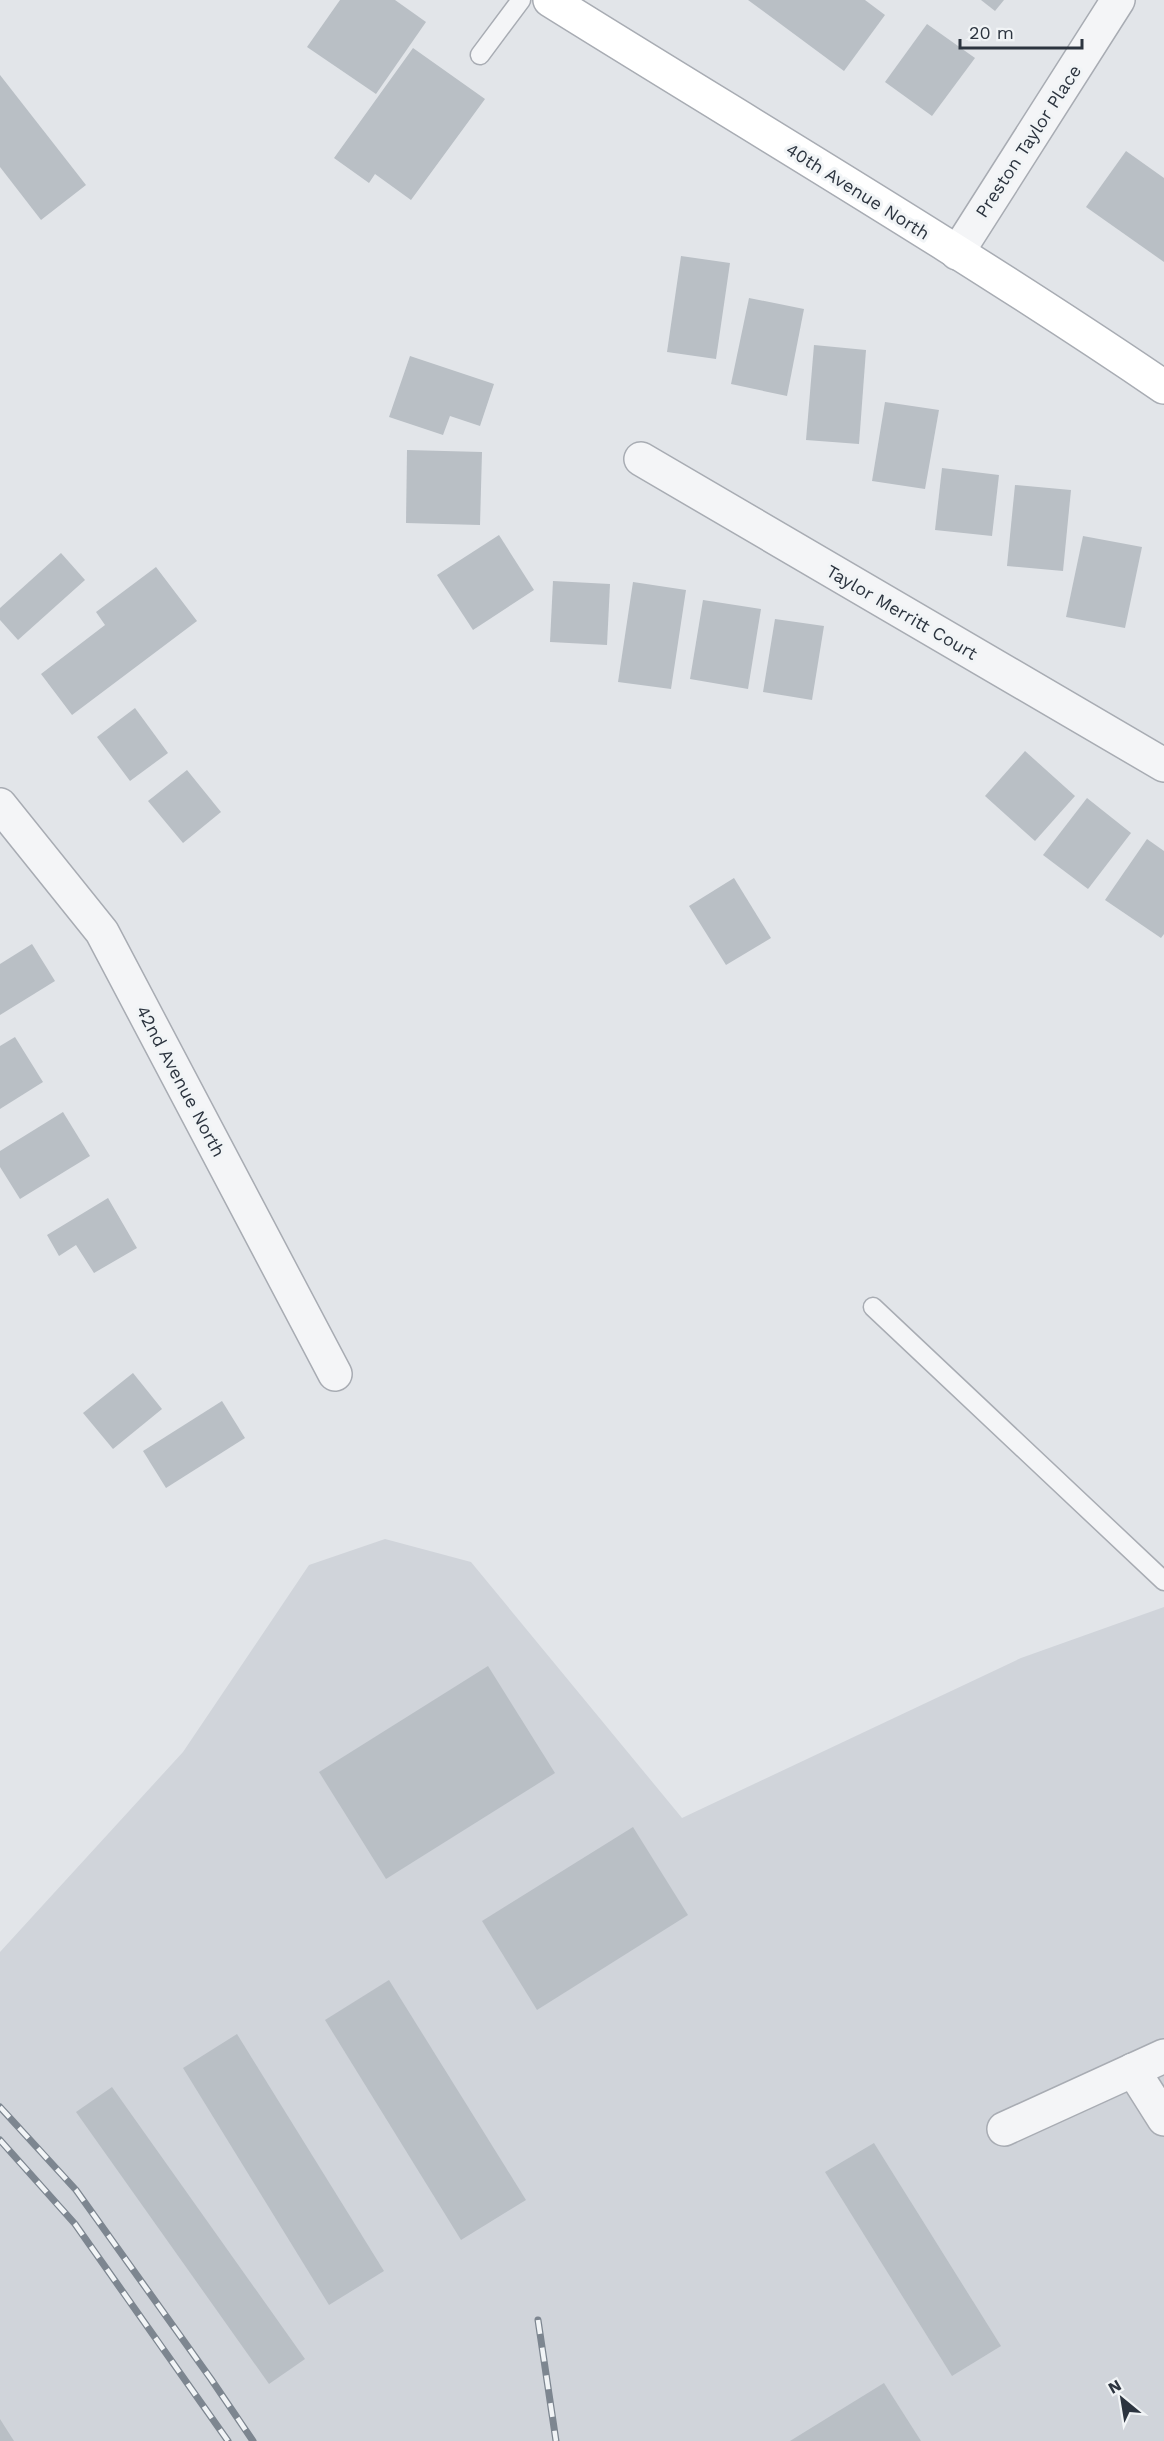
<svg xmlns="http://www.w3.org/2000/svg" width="1164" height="2441" font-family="'Work Sans',sans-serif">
  <rect width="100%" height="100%" fill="#e2e5e9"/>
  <!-- built -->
  <polygon fill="#d0d4da" points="385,1539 471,1562 682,1818 1021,1658 1164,1607 1164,2441 0,2441 0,1952 183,1752 309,1565"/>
  <!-- building -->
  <g fill="#b9bfc5">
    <polygon points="340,0 395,0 426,22 376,94 307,47"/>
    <polygon points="748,0 865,0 885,15 844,71"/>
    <polygon points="981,0 1004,0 995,11"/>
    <polygon points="927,24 975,58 932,116 885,82"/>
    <polygon points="413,48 485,99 411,200 375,174 369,183 334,158"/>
    <polygon points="0,75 86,185 41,220 0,167"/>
    <polygon points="1126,151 1164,178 1164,262 1086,207"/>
    <polygon points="681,256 730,263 716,359 667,352"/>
    <polygon points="749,298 804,309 787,396 731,384"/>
    <polygon points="814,345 866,350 859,444 806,440"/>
    <polygon points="410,356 494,384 480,426 450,416 443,435 389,417"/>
    <polygon points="885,402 939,410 925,489 872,481"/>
    <polygon points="407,450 482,452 480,525 406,523"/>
    <polygon points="942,468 999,475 992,536 935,530"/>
    <polygon points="1015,485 1071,490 1063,571 1007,566"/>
    <polygon points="499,535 534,590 473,630 437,575"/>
    <polygon points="1083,536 1142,547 1125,628 1066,617"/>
    <polygon points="61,553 85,580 18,640 0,620 0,608"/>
    <polygon points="156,567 197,621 72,715 41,674 105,625 96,612"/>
    <polygon points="553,581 610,584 607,645 550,642"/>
    <polygon points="633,582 686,590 671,689 618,682"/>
    <polygon points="703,600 761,609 748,689 690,679"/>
    <polygon points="775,619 824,626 812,700 763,692"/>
    <polygon points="135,708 168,753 130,781 97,737"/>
    <polygon points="1025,751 1075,796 1035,841 985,796"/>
    <polygon points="187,770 221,812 183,843 148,801"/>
    <polygon points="1087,798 1131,833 1088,889 1043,855"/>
    <polygon points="1147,839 1164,851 1164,934 1161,938 1105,900"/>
    <polygon points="734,878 771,938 726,965 689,906"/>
    <polygon points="32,944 55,981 0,1015 0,964"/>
    <polygon points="15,1037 43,1082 0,1109 0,1046"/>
    <polygon points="63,1112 90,1156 20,1199 0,1167 0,1151"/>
    <polygon points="108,1198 137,1248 94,1273 76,1245 59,1256 47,1235"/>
    <polygon points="133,1373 162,1409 113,1449 83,1413"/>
    <polygon points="222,1401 245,1438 166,1488 143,1451"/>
    <polygon points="488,1666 555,1773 386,1879 319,1772"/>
    <polygon points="633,1827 688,1915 537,2010 482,1921"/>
    <polygon points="389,1980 526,2200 461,2240 325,2020"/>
    <polygon points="237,2034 384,2271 329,2305 183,2068"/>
    <polygon points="112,2087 305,2359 269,2384 76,2112"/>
    <polygon points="874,2143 1001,2346 952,2376 825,2172"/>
    <polygon points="884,2383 921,2441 790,2441"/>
    <polygon points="0,2419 14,2441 0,2441"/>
  </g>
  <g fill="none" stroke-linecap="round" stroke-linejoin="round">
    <!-- lane casing -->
    <g stroke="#a8acb3" stroke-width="21">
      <g id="lane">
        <polyline points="480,55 521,0"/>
        <polyline points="873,1307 1164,1581"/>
      </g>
    </g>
    <!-- street casing -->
    <g stroke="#a8acb3" stroke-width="36">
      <g id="street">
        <polyline points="957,253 1118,0"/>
        <polyline points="641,459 1164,765"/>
        <polyline points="0,805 102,932 335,1374"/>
        <polyline points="1133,2070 1164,2119"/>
        <polyline points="1004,2129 1164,2056"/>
      </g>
    </g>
    <!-- secondary casing -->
    <g stroke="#a8acb3" stroke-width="36">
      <path id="secondary" d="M550,0C755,128 964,251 1164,387"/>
    </g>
    <!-- lane -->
    <use href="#lane" stroke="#f4f5f7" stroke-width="18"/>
    <!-- street -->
    <use href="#street" stroke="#f4f5f7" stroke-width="33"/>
    <!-- secondary -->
    <use href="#secondary" stroke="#fff" stroke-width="33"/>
    <!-- rail casing -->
    <g stroke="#7d8690" stroke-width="7">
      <g id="rail">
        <polyline points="0,2107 76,2190 211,2379 253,2441"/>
        <polyline points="0,2140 75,2224 228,2441"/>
        <polyline points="538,2320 556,2441"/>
      </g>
    </g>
    <!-- rail -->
    <use href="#rail" stroke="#f1f4f6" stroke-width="4.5" stroke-dasharray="14" stroke-linecap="butt"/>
  </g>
  <g text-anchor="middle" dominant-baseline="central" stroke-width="6" stroke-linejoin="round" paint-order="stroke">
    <!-- street labels -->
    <g font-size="18" fill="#2c343f" stroke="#f1f4f6">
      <text transform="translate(1028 141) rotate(-57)">Preston Taylor Place</text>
      <text transform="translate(858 191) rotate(32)">40th Avenue North</text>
      <text transform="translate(902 612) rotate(30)">Taylor Merritt Court</text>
      <text transform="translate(181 1081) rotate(62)">42nd Avenue North</text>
    </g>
  </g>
  <!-- north arrow -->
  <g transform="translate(1122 2399) rotate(330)" stroke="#f1f4f6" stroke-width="4.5" paint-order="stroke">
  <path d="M0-4.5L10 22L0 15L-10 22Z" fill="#2c343f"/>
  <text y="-9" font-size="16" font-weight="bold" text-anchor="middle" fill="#2c343f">N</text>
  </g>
  <!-- scale -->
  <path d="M960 39v9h122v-9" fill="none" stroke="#2c343f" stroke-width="3"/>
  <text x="969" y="39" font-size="18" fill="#2c343f" stroke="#f1f4f6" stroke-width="4.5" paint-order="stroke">20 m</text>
</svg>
